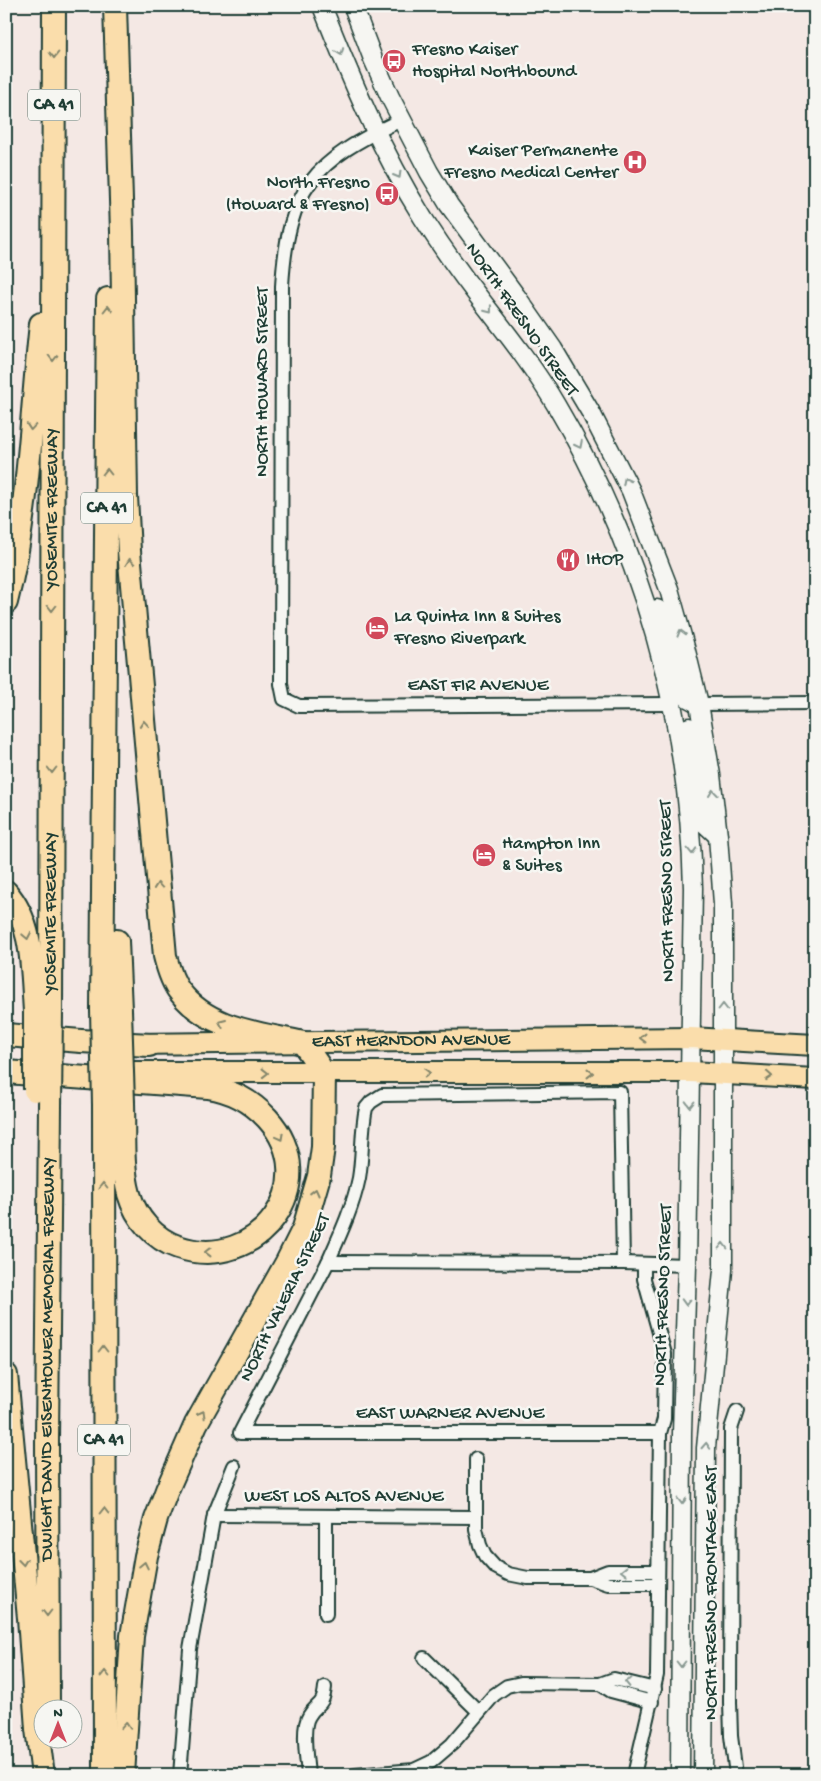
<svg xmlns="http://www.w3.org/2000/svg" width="821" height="1781" font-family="'Gochi Hand',sans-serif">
  <rect width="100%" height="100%" fill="#f4e8e4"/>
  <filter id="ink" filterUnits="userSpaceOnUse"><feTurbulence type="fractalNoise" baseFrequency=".02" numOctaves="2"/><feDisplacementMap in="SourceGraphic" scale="10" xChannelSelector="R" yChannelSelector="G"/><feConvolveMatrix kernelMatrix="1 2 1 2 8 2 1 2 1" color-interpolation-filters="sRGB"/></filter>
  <g filter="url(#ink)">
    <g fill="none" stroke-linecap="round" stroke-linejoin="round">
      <!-- street casing -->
      <g stroke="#1f3d34" stroke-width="16">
        <g id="street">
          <path d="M401,120C314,161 288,187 282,286L281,684L284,699L299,706L673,704"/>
          <polyline points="699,704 815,703"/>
          <polyline points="328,1262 623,1263 687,1265"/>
          <path d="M623,1263L620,1092L382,1095L371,1102L366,1108C361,1131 363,1155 359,1178C353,1207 340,1235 328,1262L240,1433H660"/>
          <polyline points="476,1459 476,1529 480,1545 485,1556 495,1567 508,1574 528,1578 590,1578 608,1571 658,1571"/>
          <polyline points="214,1515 475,1517"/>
          <polyline points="590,1578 608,1584 658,1584"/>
          <polyline points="326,1614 326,1517"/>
          <polyline points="424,1658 479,1712"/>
          <polyline points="600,1684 611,1691 652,1702"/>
          <polyline points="180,1775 190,1649 214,1515 234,1466"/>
          <path d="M308,1775C307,1760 301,1728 309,1716C317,1702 323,1708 325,1687"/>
          <polyline points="355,1775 414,1770 431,1762 452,1744 494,1695 507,1686 521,1683 600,1684 614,1679 655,1689"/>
          <polyline points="634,1775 657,1675 660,1433 664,1419 665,1354 644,1279 644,1264"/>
          <polyline points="736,1775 731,1736 730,1702 731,1429 737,1411"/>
        </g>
      </g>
      <!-- secondary casing -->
      <g stroke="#1f3d34" stroke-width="21">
        <g id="secondary">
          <path d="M322,6C351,79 381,151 423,218C443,249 465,280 488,309C512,340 536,371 556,405C643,552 689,717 693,888L687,1265L682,1433L680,1775"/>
          <polyline points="353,6 373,59 390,97 429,172 449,205 516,296 553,349 590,411 631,491 669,589 685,647 699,704 711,775 718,836 723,904 723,1270 706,1448 703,1775"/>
          <path d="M657,609C666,615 679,676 683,691L688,698L699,704"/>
          <polyline points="689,727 696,762 704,823 718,836"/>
        </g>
      </g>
      <!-- primary casing -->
      <g stroke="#1f3d34" stroke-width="24">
        <g id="primary">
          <path id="s1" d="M132,1044L691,1038L815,1045"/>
          <polyline points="134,1072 691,1072 815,1079"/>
        </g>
      </g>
      <!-- highway casing -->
      <g stroke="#1f3d34" stroke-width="26">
        <g id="highway">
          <path d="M115,6L122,232L126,496L129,551L165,956C168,968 172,982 180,992C209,1030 260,1033 303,1043L324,1073L323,1147L319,1176L304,1228L287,1262L196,1424L167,1490L156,1519L146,1556L132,1636L123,1775"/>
          <path d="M6,602C29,513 31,415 41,324"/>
          <path d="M6,892C34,923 32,972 35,1011"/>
          <polyline points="117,941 120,1010"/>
          <polyline points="102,1010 108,299"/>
          <path id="s2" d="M51,1011L54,6"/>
          <polyline points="6,1035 81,1041 149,1045"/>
          <path d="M6,1072L208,1087C232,1091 250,1100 267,1118C326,1182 258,1274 178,1247C154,1239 136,1218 129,1194C121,1165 124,1132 123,1103"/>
          <polyline points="104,1105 105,1775"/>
          <polyline points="6,1375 29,1618 37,1729 43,1775"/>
          <path id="s3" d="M48,1708L47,1442L50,1107"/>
        </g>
      </g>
      <!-- street -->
      <use href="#street" stroke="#f6f6f2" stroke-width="12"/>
      <!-- secondary -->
      <use href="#secondary" stroke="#f6f6f2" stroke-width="18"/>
      <!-- primary -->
      <use href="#primary" stroke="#faddab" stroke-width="20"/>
      <!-- highway -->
      <use href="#highway" stroke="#faddab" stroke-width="22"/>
      <!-- highway-bridge casing -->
      <g stroke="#1f3d34" stroke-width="26" stroke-linecap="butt">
        <g id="highway-bridge">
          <polyline points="102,1010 104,1105"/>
          <polyline points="120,1010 123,1103"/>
          <polyline points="35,1011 35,1090"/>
          <polyline points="50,1107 51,1011"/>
        </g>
      </g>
      <!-- highway-bridge -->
      <use href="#highway-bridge" stroke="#faddab" stroke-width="22"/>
    </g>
    <!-- one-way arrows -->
    <defs><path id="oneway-chevron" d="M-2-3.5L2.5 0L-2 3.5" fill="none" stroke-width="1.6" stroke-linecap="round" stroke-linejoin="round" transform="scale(1.25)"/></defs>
    <g stroke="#8a9a93">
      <use href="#oneway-chevron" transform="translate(340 52) rotate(69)"/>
      <use href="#oneway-chevron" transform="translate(398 175) rotate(60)"/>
      <use href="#oneway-chevron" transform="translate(489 310) rotate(52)"/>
      <use href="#oneway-chevron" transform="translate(579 445) rotate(63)"/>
      <use href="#oneway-chevron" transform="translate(626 481) rotate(-117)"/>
      <use href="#oneway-chevron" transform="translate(681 633) rotate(-106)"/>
      <use href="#oneway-chevron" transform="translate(713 793) rotate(-97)"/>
      <use href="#oneway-chevron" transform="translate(692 851) rotate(88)"/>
      <use href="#oneway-chevron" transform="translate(723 1007) rotate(-90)"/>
      <use href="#oneway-chevron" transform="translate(690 1104) rotate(91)"/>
      <use href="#oneway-chevron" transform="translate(723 1246) rotate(-90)"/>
      <use href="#oneway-chevron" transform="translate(686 1302) rotate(92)"/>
      <use href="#oneway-chevron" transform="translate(706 1446) rotate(-87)"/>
      <use href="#oneway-chevron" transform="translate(682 1501) rotate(90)"/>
      <use href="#oneway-chevron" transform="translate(624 1571) rotate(180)"/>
      <use href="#oneway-chevron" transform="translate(681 1664) rotate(90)"/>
      <use href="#oneway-chevron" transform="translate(628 1682) rotate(-167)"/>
    </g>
    <g stroke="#82856a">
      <use href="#oneway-chevron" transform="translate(54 55) rotate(90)"/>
      <use href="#oneway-chevron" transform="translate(108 309) rotate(-90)"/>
      <use href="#oneway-chevron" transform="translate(53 358) rotate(90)"/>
      <use href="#oneway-chevron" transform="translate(31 427) rotate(95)"/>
      <use href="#oneway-chevron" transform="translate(107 472) rotate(-90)"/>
      <use href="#oneway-chevron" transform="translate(130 562) rotate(-95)"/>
      <use href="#oneway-chevron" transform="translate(52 608) rotate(90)"/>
      <use href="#oneway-chevron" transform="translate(144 724) rotate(-95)"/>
      <use href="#oneway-chevron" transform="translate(52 770) rotate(90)"/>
      <use href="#oneway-chevron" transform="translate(158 886) rotate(-95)"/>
      <use href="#oneway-chevron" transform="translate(27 936) rotate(79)"/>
      <use href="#oneway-chevron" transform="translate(222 1023) rotate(-157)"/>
      <use href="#oneway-chevron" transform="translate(643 1038) rotate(180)"/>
      <use href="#oneway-chevron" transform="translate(265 1073)"/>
      <use href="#oneway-chevron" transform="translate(427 1073)"/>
      <use href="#oneway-chevron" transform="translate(590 1073)"/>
      <use href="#oneway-chevron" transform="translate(769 1076) rotate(4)"/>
      <use href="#oneway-chevron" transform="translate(280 1137) rotate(62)"/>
      <use href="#oneway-chevron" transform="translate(103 1186) rotate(-90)"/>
      <use href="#oneway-chevron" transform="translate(315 1192) rotate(-76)"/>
      <use href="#oneway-chevron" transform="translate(208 1252) rotate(-180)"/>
      <use href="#oneway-chevron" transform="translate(103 1349) rotate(-90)"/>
      <use href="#oneway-chevron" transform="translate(202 1414) rotate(-61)"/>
      <use href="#oneway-chevron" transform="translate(104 1511) rotate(-90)"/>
      <use href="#oneway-chevron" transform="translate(23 1562) rotate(84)"/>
      <use href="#oneway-chevron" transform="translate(144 1565) rotate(-78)"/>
      <use href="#oneway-chevron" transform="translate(47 1613) rotate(90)"/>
      <use href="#oneway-chevron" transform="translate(105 1674) rotate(-90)"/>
      <use href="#oneway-chevron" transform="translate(126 1726) rotate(-86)"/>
    </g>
  </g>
  <!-- icons -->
  <defs>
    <g id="bus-disc" transform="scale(1.25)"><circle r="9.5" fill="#d1495b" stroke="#f6f6f2"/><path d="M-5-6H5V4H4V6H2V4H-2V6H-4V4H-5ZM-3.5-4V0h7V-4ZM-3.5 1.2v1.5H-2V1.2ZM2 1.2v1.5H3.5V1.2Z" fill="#fff"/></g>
    <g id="hospital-disc" transform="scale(1.25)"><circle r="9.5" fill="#d1495b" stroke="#f6f6f2"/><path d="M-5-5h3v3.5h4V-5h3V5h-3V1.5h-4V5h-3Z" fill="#fff"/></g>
    <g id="restaurant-disc" transform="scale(1.25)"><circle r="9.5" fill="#d1495b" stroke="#f6f6f2"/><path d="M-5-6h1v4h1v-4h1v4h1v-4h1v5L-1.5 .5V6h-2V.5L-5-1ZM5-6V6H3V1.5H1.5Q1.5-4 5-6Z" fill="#fff"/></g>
    <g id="hotel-disc" transform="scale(1.25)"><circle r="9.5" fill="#d1495b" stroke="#f6f6f2"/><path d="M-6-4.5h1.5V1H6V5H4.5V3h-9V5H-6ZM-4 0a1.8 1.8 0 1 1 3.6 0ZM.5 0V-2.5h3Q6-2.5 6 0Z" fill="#fff"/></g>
  </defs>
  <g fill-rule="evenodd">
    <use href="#bus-disc" x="394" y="61"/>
    <use href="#hospital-disc" x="635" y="162"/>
    <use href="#bus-disc" x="387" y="194"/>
    <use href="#restaurant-disc" x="568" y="560"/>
    <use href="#hotel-disc" x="377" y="628"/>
    <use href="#hotel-disc" x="484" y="855"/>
  </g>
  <g text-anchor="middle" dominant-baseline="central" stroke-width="5" stroke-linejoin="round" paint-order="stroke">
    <!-- shield labels -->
    <g fill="#f6f6f2" stroke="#60746d" stroke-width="1">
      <rect x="28" y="89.5" width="52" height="31" rx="4"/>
      <rect x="81" y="492.5" width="52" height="31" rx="4"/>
      <rect x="78" y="1424.5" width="52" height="31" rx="4"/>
    </g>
    <g font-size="18" font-weight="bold" fill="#1f3d34">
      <text x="54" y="105">CA 41</text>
      <text x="107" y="508">CA 41</text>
      <text x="104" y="1440">CA 41</text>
    </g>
    <!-- poi labels -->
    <g font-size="19" fill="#1f3d34" stroke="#f6f6f2" text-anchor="start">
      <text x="412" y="50">Fresno Kaiser<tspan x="412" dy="22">Hospital Northbound</tspan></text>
      <text x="618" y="151" text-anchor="end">Kaiser Permanente<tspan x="618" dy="22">Fresno Medical Center</tspan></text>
      <text x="370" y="183" text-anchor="end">North Fresno<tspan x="370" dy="22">(Howard &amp; Fresno)</tspan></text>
      <text x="586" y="560">IHOP</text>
      <text x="394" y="617">La Quinta Inn &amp; Suites<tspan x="394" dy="22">Fresno Riverpark</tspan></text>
      <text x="502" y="844">Hampton Inn<tspan x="502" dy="22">&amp; Suites</tspan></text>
    </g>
    <!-- street labels -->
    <g font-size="19" fill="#1f3d34" stroke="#f6f6f2">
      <text transform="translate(521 320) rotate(55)">NORTH FRESNO STREET</text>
      <text transform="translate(263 382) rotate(-90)">NORTH HOWARD STREET</text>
      <text stroke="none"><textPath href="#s2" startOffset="502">YOSEMITE FREEWAY</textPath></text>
      <text x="478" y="686">EAST FIR AVENUE</text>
      <text transform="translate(668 891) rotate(-91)">NORTH FRESNO STREET</text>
      <text stroke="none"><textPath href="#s2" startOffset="98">YOSEMITE FREEWAY</textPath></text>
      <text stroke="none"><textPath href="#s1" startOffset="279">EAST HERNDON AVENUE</textPath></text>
      <text transform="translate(664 1295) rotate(-88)">NORTH FRESNO STREET</text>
      <text transform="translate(286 1298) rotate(-64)">NORTH VALERIA STREET</text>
      <text stroke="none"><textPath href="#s3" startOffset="349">DWIGHT DAVID EISENHOWER MEMORIAL FREEWAY</textPath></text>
      <text x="450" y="1414">EAST WARNER AVENUE</text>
      <text x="344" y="1497">WEST LOS ALTOS AVENUE</text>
      <text transform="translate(712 1593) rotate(-90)">NORTH FRESNO FRONTAGE EAST</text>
    </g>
  </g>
  <!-- margin -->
  <rect width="821" height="1781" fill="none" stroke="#f6f6f2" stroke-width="25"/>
  <rect x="12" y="12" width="796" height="1756" fill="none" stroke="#1f3d34" stroke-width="2" filter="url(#ink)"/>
  <!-- north arrow -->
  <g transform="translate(58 1724)"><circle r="24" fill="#f6f6f2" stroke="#a0aca6"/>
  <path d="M0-4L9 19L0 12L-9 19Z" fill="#d1495b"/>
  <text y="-8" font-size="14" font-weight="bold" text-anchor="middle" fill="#1f3d34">N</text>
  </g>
</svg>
